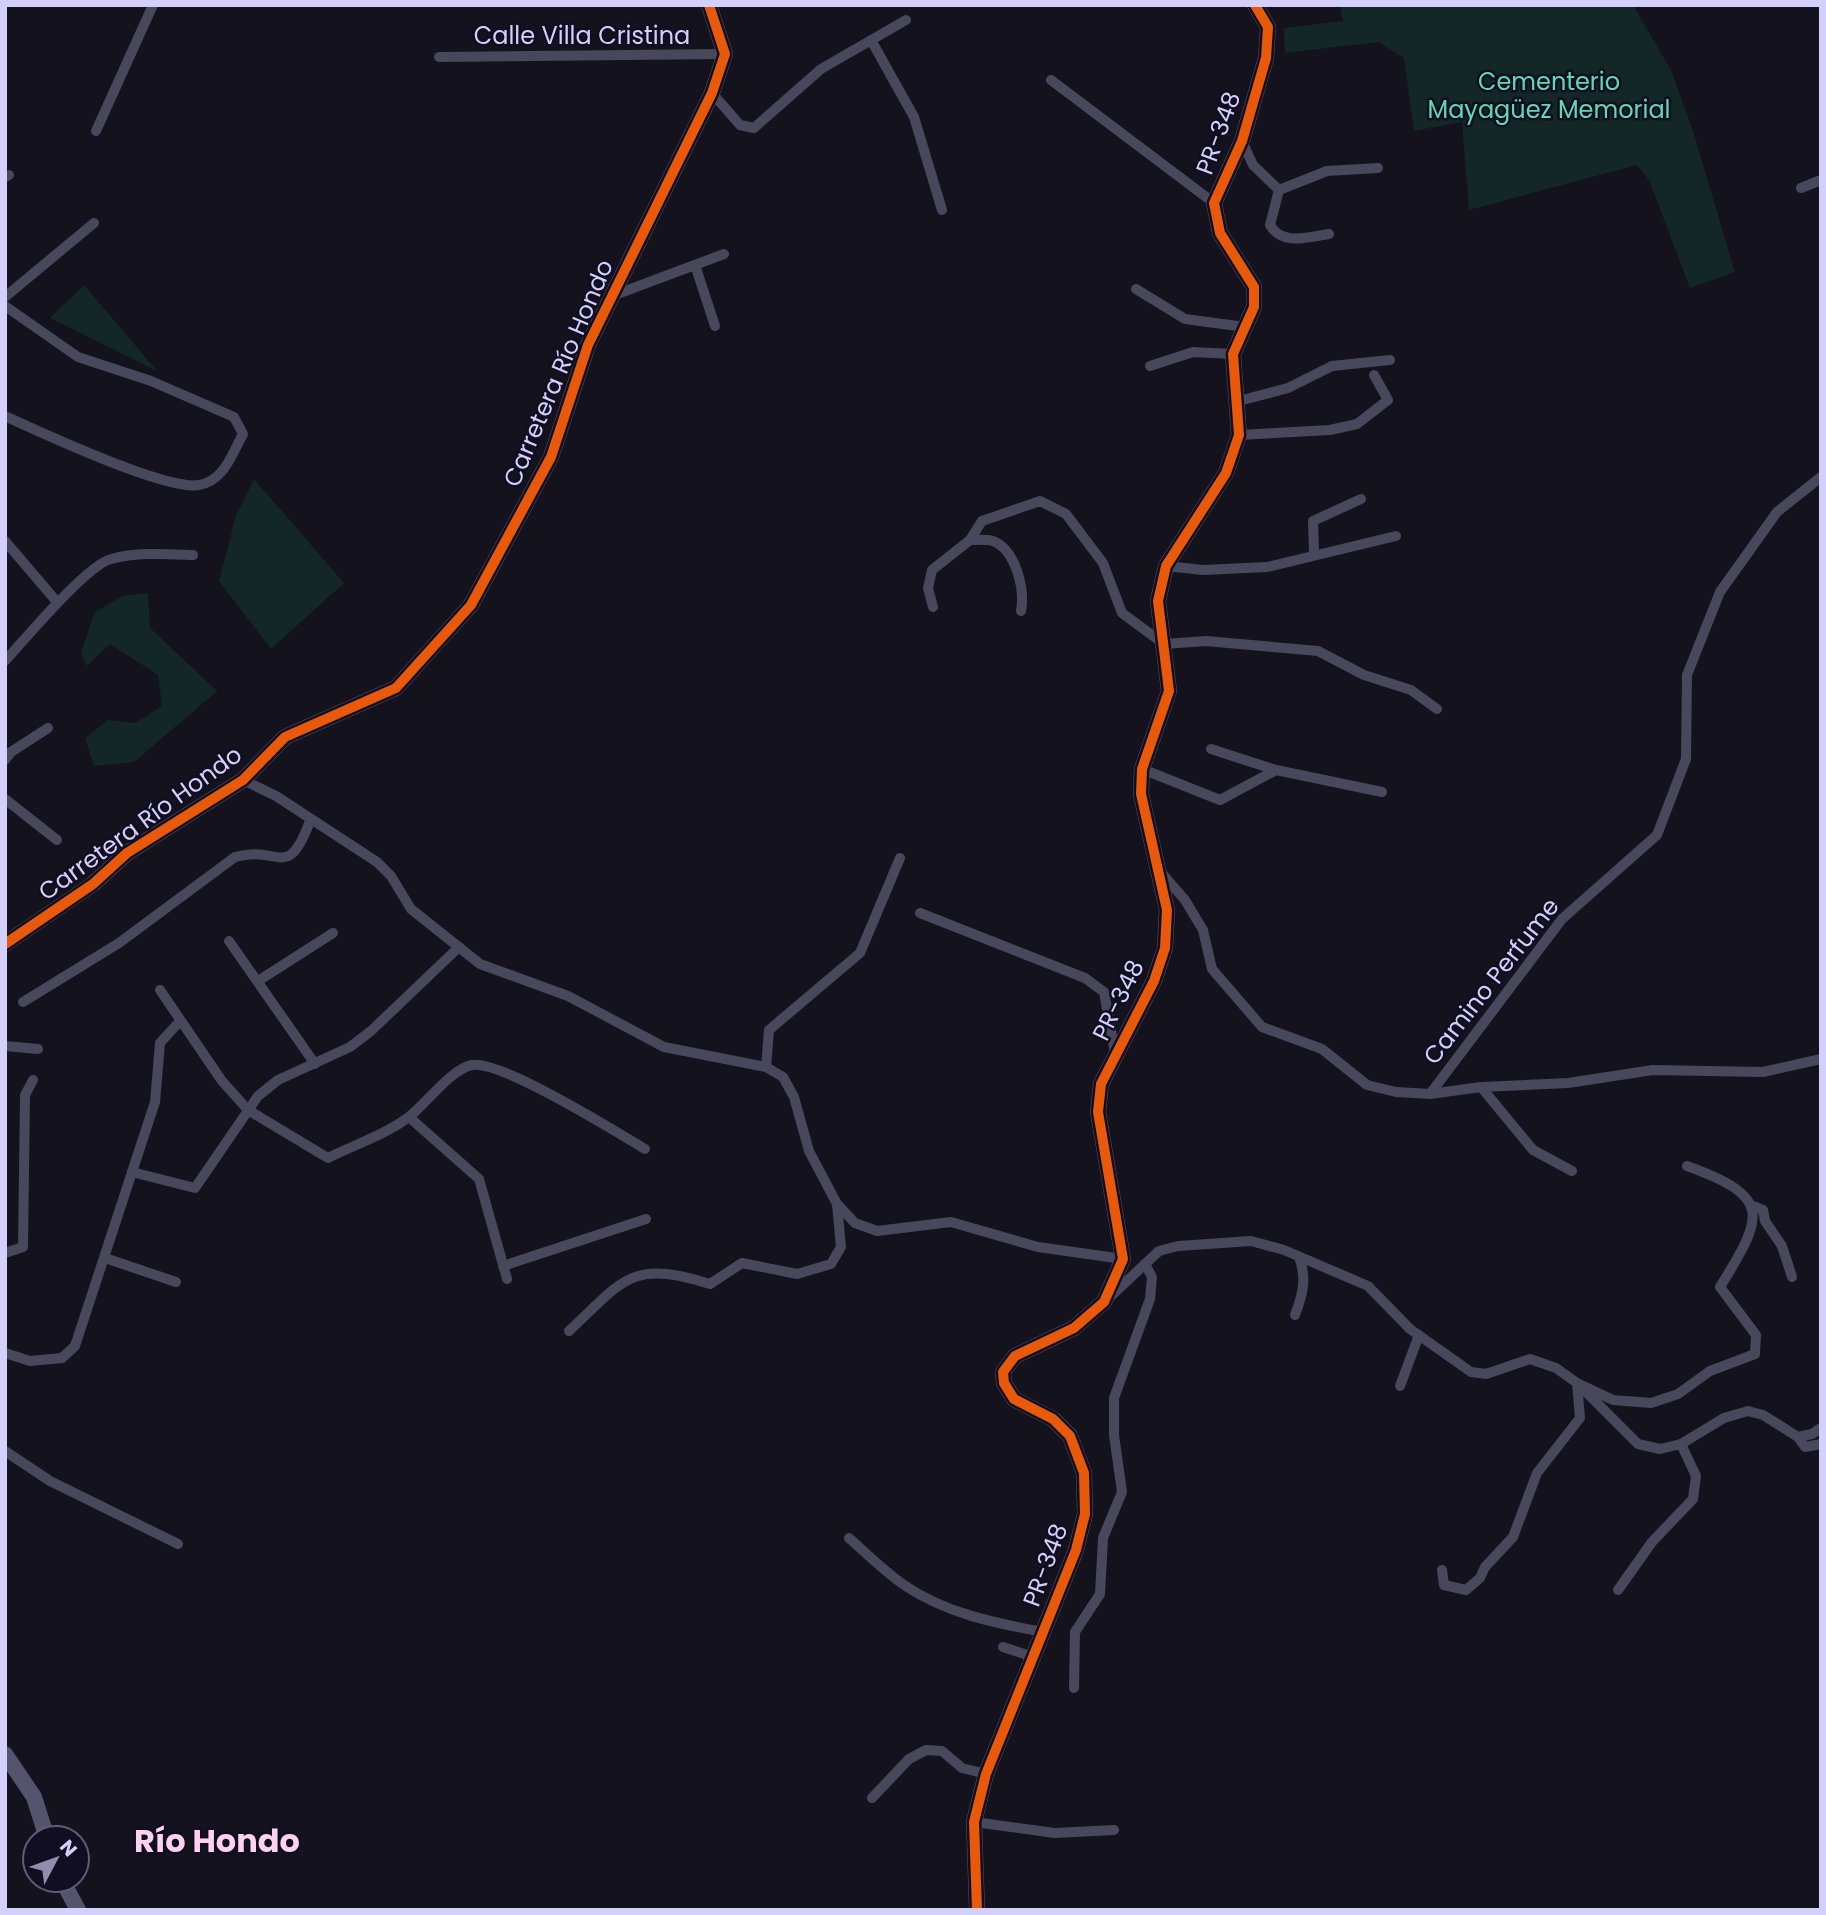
<svg xmlns="http://www.w3.org/2000/svg" width="1826" height="1915" font-family="Poppins,sans-serif">
  <rect width="100%" height="100%" fill="#14121c"/>
  <!-- green -->
  <g fill="#122726">
    <polygon points="1340,5 1633,5 1671,70 1693,131 1735,272 1690,288 1649,180 1637,165 1469,210 1462,122 1414,131 1404,58 1379,42 1285,53 1284,28 1343,21"/>
    <polygon points="84,285 157,371 50,318"/>
    <polygon points="254,479 344,583 271,649 219,581 236,516"/>
    <polygon points="148,593 150,628 217,691 134,762 94,766 85,738 108,720 136,723 162,706 158,675 110,644 87,666 81,654 94,613 122,596"/>
  </g>
  <g fill="none" stroke-linecap="round" stroke-linejoin="round">
    <!-- street -->
    <g stroke="#48485c" stroke-width="10">
      <polyline points="871,40 914,117 942,210"/>
      <polyline points="439,57 725,54"/>
      <polyline points="1051,80 1214,203"/>
      <polyline points="712,93 740,125 754,128 821,69 906,20"/>
      <polyline points="96,131 153,5"/>
      <polyline points="1242,141 1253,165 1279,190"/>
      <polyline points="5,177 9,175"/>
      <polyline points="1801,188 1821,180"/>
      <path d="M1329,234C1308,237 1282,246 1270,225L1279,190L1327,171L1378,168"/>
      <polyline points="695,265 715,326"/>
      <polyline points="1136,289 1185,319 1245,327"/>
      <polyline points="612,296 724,254"/>
      <polyline points="5,297 94,223"/>
      <path d="M5,306L78,357L151,381L234,417L243,434C232,454 224,481 199,485C166,491 40,432 5,416"/>
      <polyline points="1150,366 1193,352 1233,354"/>
      <polyline points="1239,401 1288,388 1332,366 1390,360"/>
      <polyline points="1239,435 1330,430 1357,424 1388,400 1374,375"/>
      <path d="M970,540C976,540 986,539 993,541C1016,550 1025,589 1021,611"/>
      <polyline points="5,541 57,602"/>
      <polyline points="1314,553 1313,521 1361,499"/>
      <polyline points="1166,566 1203,570 1267,567 1396,536"/>
      <polyline points="933,607 928,588 932,570 970,540 982,521 1040,501 1066,514 1103,563 1122,613 1164,644 1206,641 1318,651 1364,675 1411,690 1437,709"/>
      <path d="M5,661C24,640 87,565 111,559C138,552 166,554 193,555"/>
      <polyline points="1211,749 1276,770"/>
      <polyline points="5,760 11,752 48,728"/>
      <polyline points="1142,769 1220,800 1276,770 1382,792"/>
      <polyline points="243,780 276,796 377,862 391,876 411,909 480,964 568,996 664,1047 766,1067 783,1077 794,1097 809,1151 837,1204 855,1223 877,1231 951,1222 1038,1247 1123,1259"/>
      <polyline points="5,799 57,840"/>
      <polyline points="1159,870 1185,900 1203,930 1212,969 1262,1027 1322,1049 1367,1085 1396,1092 1430,1094 1481,1087 1568,1083 1653,1070 1763,1072 1821,1059"/>
      <polyline points="920,913 1085,978 1104,992 1115,1053"/>
      <polyline points="229,941 315,1064"/>
      <polyline points="258,981 333,933"/>
      <path d="M160,990L222,1081L248,1110L328,1158C354,1145 387,1134 410,1116C427,1103 451,1069 472,1065C501,1060 615,1131 645,1149"/>
      <path d="M23,1002L119,943L235,857C279,844 287,883 310,821"/>
      <polyline points="5,1046 38,1049"/>
      <polyline points="766,1067 769,1030 860,953 900,858"/>
      <polyline points="1481,1087 1533,1150 1572,1171"/>
      <polyline points="1430,1094 1562,919 1657,835 1686,759 1687,675 1720,592 1777,512 1821,477"/>
      <polyline points="409,1117 479,1179 507,1279"/>
      <polyline points="132,1172 195,1188 258,1096 278,1080 350,1047 371,1031 459,947"/>
      <polyline points="1753,1206 1763,1210 1765,1221 1782,1246 1792,1277"/>
      <polyline points="5,1253 23,1247 25,1095 33,1080"/>
      <polyline points="105,1258 176,1282"/>
      <polyline points="503,1266 646,1219"/>
      <polyline points="1112,1295 1159,1251 1178,1246 1251,1241 1284,1250 1368,1286 1410,1329 1471,1372 1486,1374 1530,1359 1556,1368 1577,1383 1638,1444 1660,1449 1681,1444 1724,1418 1748,1411 1763,1415 1798,1437 1812,1434 1821,1428"/>
      <path d="M1295,1315C1303,1294 1307,1278 1299,1257"/>
      <path d="M569,1331C624,1280 630,1259 710,1284L742,1263L797,1274L831,1264L841,1247L837,1204"/>
      <polyline points="5,1353 30,1361 62,1358 75,1346 155,1102 160,1043 180,1021"/>
      <polyline points="1400,1386 1419,1335"/>
      <polyline points="1798,1437 1805,1447 1821,1444"/>
      <polyline points="5,1451 50,1481 178,1544"/>
      <path d="M849,1538C867,1554 884,1571 904,1585C945,1613 994,1623 1043,1632"/>
      <path d="M1442,1570L1444,1585L1466,1590L1480,1578L1485,1567L1513,1537L1537,1473L1580,1418L1577,1383L1613,1400L1651,1403L1678,1394L1710,1371L1755,1354L1756,1335L1720,1287C1764,1216 1773,1197 1687,1166"/>
      <polyline points="1618,1590 1652,1542 1693,1499 1696,1476 1681,1444"/>
      <polyline points="1003,1647 1033,1657"/>
      <polyline points="1074,1688 1075,1632 1100,1594 1103,1538 1122,1492 1114,1435 1114,1398 1150,1299 1152,1277 1145,1264"/>
      <polyline points="872,1798 909,1759 926,1750 942,1751 962,1768 986,1774"/>
      <polyline points="974,1822 1055,1833 1114,1830"/>
    </g>
    <!-- secondary -->
    <g stroke="#55546e" stroke-width="16">
      <polyline points="5,944 93,884 127,853 243,780 285,737 396,688 471,605 551,457 588,345 712,93 725,54 709,5"/>
      <polyline points="5,1754 34,1797 47,1838"/>
      <polyline points="62,1880 78,1910"/>
      <polyline points="977,1910 974,1822 986,1774 1076,1550 1085,1514 1084,1473 1070,1436 1053,1419 1014,1399 1004,1383 1003,1372 1015,1356 1074,1328 1104,1302 1123,1259 1098,1112 1101,1084 1154,981 1165,948 1167,910 1141,794 1142,769 1169,691 1158,601 1166,566 1226,473 1239,435 1233,354 1254,307 1254,287 1220,233 1214,203 1242,141 1266,58 1268,27 1255,5"/>
    </g>
    <!-- cycleway casing -->
    <g stroke="#100e20" stroke-width="15">
      <g id="cycleway">
        <polyline points="5,944 93,884 127,853 243,780 285,737 396,688 471,605 551,457 588,345 712,93 725,54 709,5"/>
        <polyline points="977,1910 974,1822 986,1774 1076,1550 1085,1514 1084,1473 1070,1436 1053,1419 1014,1399 1004,1383 1003,1372 1015,1356 1074,1328 1104,1302 1123,1259 1098,1112 1101,1084 1154,981 1165,948 1167,910 1141,794 1142,769 1169,691 1158,601 1166,566 1226,473 1239,435 1233,354 1254,307 1254,287 1220,233 1214,203 1242,141 1266,58 1268,27 1255,5"/>
      </g>
    </g>
    <!-- cycleway -->
    <use href="#cycleway" stroke="#e8590c" stroke-width="10"/>
  </g>
  <g text-anchor="middle" dominant-baseline="central" stroke-width="5" stroke-linejoin="round" paint-order="stroke">
    <!-- street labels -->
    <g font-size="24" fill="#d3d0fc" stroke="#100e20">
      <text x="582" y="35">Calle Villa Cristina</text>
      <text transform="translate(1218 133) rotate(-70)">PR-348</text>
      <text transform="translate(558 373) rotate(-67)">Carretera Río Hondo</text>
      <text transform="translate(140 823) rotate(-36)">Carretera Río Hondo</text>
      <text transform="translate(1491 981) rotate(-52)">Camino Perfume</text>
      <text transform="translate(1118 1000) rotate(-64)">PR-348</text>
      <text transform="translate(1045 1565) rotate(-70)">PR-348</text>
    </g>
    <!-- park labels -->
    <g font-size="24" fill="#60d8b4" stroke="#100e20">
      <text x="1549" y="81">Cementerio<tspan x="1549" dy="28">Mayagüez Memorial</tspan></text>
    </g>
    <!-- district labels -->
    <g font-size="32" font-weight="bold" fill="#fcd2ef" stroke="#100e20">
      <text x="217" y="1840">Río Hondo</text>
    </g>
  </g>
  <!-- border -->
  <rect width="1826" height="1915" fill="none" stroke="#d3d0fc" stroke-width="14"/>
  <!-- north arrow -->
  <g transform="translate(56 1859) rotate(49)"><circle r="33" fill="#100e20" stroke="#5e5c78" stroke-width="2"/>
  <path d="M0-5L12 26L0 18L-12 26Z" fill="#908eae"/>
  <text y="-10" font-size="19" font-weight="bold" text-anchor="middle" fill="#d3d0fc">N</text>
  </g>
</svg>
